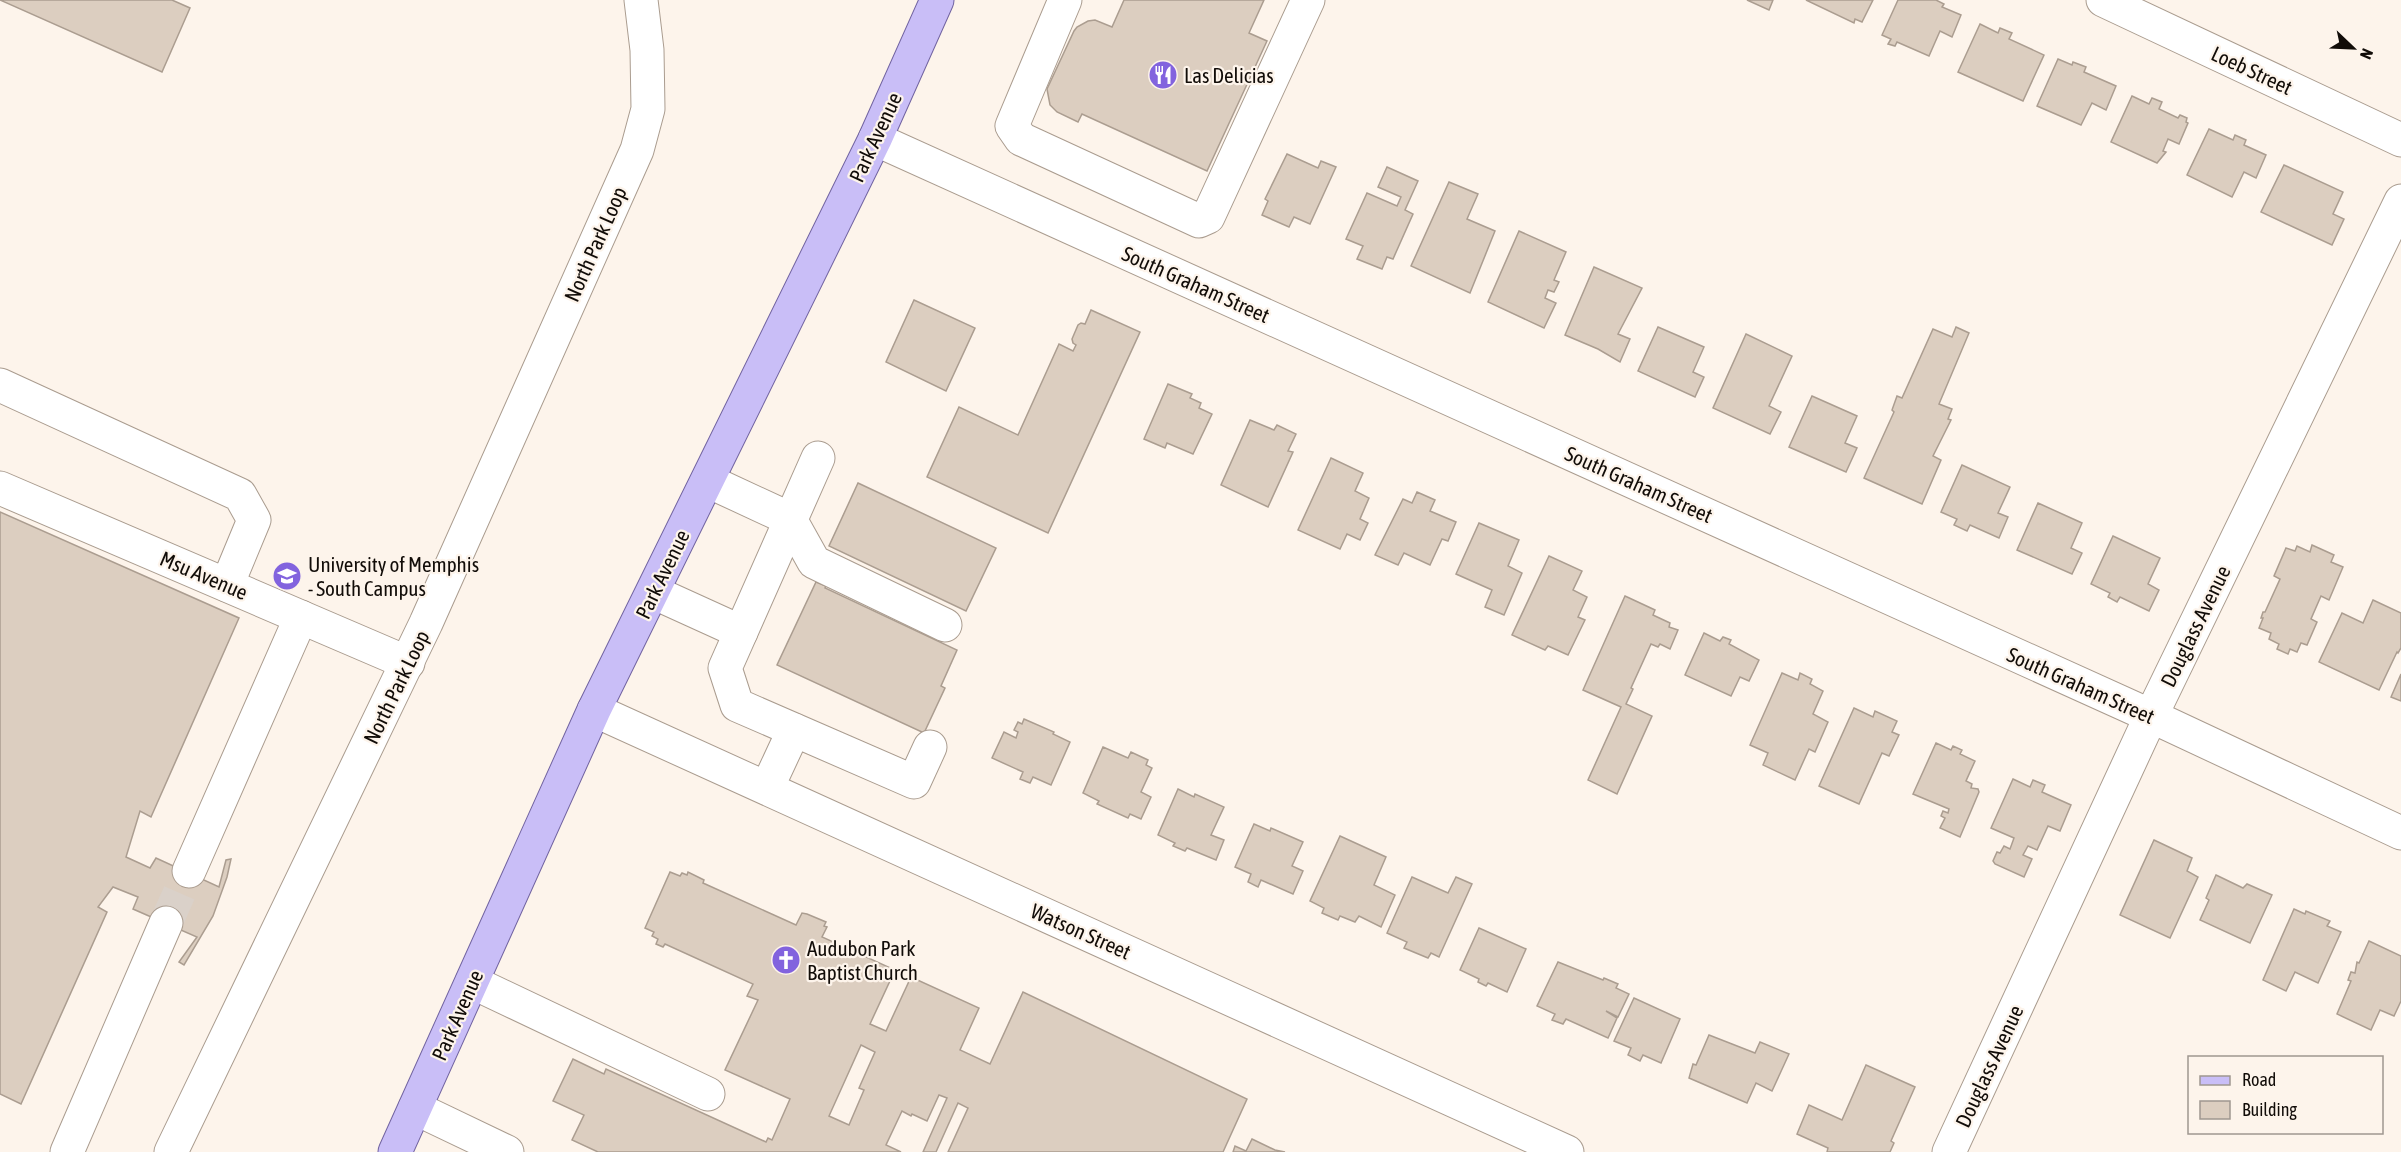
<svg xmlns="http://www.w3.org/2000/svg" width="2401" height="1152" font-family="'Asap Condensed',sans-serif">
  <rect width="100%" height="100%" fill="#fdf4eb"/>
  <!-- building -->
  <g fill="#dccec0" stroke="#ab9d90" stroke-width="1.5" fill-rule="evenodd">
    <polygon points="0,0 172,0 190,8 162,72"/>
    <polygon points="1124,0 1264,0 1249,33 1267,41 1207,171 1082,114 1078,122 1057,112 1050,105 1047,89 1074,31 1077,27 1088,21 1095,20 1112,27"/>
    <polygon points="1747,0 1773,0 1769,10"/>
    <polygon points="1806,0 1873,0 1862,22 1855,19 1854,23"/>
    <polygon points="1898,0 1936,0 1944,4 1942,7 1961,15 1952,37 1940,31 1929,56 1897,42 1895,46 1888,44 1891,39 1882,35"/>
    <polygon points="1980,24 1998,33 2000,28 2012,33 2009,39 2044,55 2023,101 1958,72"/>
    <polygon points="2058,59 2072,65 2073,62 2086,67 2084,72 2116,86 2106,110 2092,103 2081,125 2037,106"/>
    <polygon points="2132,96 2149,104 2152,98 2162,102 2159,109 2178,118 2180,115 2187,118 2186,122 2188,123 2179,144 2168,139 2163,151 2166,152 2157,163 2111,142"/>
    <polygon points="2209,129 2233,140 2235,135 2246,140 2244,145 2266,155 2256,178 2244,172 2232,197 2187,175"/>
    <polygon points="1287,154 1318,168 1321,161 1336,167 1310,224 1294,217 1289,227 1262,215 1268,201 1265,199"/>
    <polygon points="2284,165 2343,192 2333,214 2344,219 2332,245 2261,212"/>
    <polygon points="1387,167 1418,181 1405,210 1413,214 1393,259 1387,257 1382,269 1357,259 1363,246 1346,239 1367,193 1397,206 1401,197 1378,187"/>
    <polygon points="1449,182 1478,194 1467,219 1495,231 1470,293 1411,266"/>
    <polygon points="1519,231 1566,252 1554,280 1559,282 1554,292 1548,290 1545,298 1556,303 1544,328 1488,302"/>
    <polygon points="1594,267 1642,288 1618,334 1630,339 1620,362 1598,349 1565,335"/>
    <polygon points="914,300 975,328 946,391 886,362"/>
    <polygon points="1091,310 1140,332 1048,533 927,477 959,407 1018,435 1059,344 1073,351 1076,345 1073,343 1072,339 1078,325 1081,323 1085,324"/>
    <polygon points="1658,327 1704,347 1693,372 1704,377 1695,397 1638,371"/>
    <polygon points="1956,327 1969,333 1939,404 1952,409 1948,419 1951,420 1933,456 1941,460 1922,504 1864,478 1894,412 1892,410 1897,396 1902,398 1933,329 1952,337"/>
    <polygon points="1746,334 1792,356 1769,406 1781,412 1770,434 1713,408"/>
    <polygon points="1168,384 1192,394 1190,398 1201,403 1199,408 1212,414 1193,454 1167,443 1165,448 1144,439"/>
    <polygon points="1812,396 1857,416 1845,443 1857,448 1846,472 1789,447"/>
    <polygon points="1250,420 1274,430 1277,425 1296,434 1288,451 1293,452 1268,507 1221,485"/>
    <polygon points="1331,458 1363,473 1355,491 1369,498 1360,519 1368,523 1360,540 1347,534 1340,549 1298,530"/>
    <polygon points="1962,465 2010,487 1998,513 2008,517 1999,538 1970,525 1967,531 1954,525 1957,519 1941,512"/>
    <polygon points="858,483 996,548 966,611 829,546"/>
    <polygon points="1417,492 1435,500 1430,511 1456,522 1448,541 1442,539 1430,565 1404,553 1398,565 1375,555 1403,499 1412,503"/>
    <polygon points="2038,503 2082,523 2071,548 2082,553 2072,574 2017,550"/>
    <polygon points="0,512 239,618 151,817 140,811 126,857 150,868 156,858 219,887 226,860 231,859 227,877 213,916 184,965 179,962 197,937 133,909 138,897 113,887 98,907 107,912 21,1104 0,1094"/>
    <polygon points="1479,523 1519,540 1508,566 1522,573 1504,615 1485,607 1492,590 1456,574"/>
    <polygon points="2113,536 2160,558 2148,584 2159,590 2149,611 2120,597 2117,602 2108,597 2110,593 2091,584"/>
    <polygon points="2312,545 2334,555 2331,562 2343,567 2329,600 2321,596 2311,619 2317,622 2307,645 2301,643 2297,652 2290,649 2288,654 2277,649 2279,644 2269,639 2271,633 2259,628 2263,618 2261,618 2263,612 2265,612 2280,579 2274,576 2286,548 2295,551 2297,546 2310,552"/>
    <polygon points="1549,556 1582,571 1573,590 1587,597 1578,617 1585,620 1568,655 1548,646 1545,650 1512,635"/>
    <polygon points="816,582 826,586 825,588 957,650 941,686 945,688 924,733 777,665"/>
    <polygon points="1625,596 1655,610 1653,615 1670,623 1669,627 1678,630 1670,649 1660,644 1658,647 1651,644 1631,688 1633,689 1626,704 1652,716 1617,794 1588,780 1621,707 1583,690"/>
    <polygon points="2373,600 2401,613 2401,648 2398,653 2397,652 2379,690 2319,662 2342,613 2363,623"/>
    <polygon points="1704,633 1720,641 1723,637 1731,640 1729,644 1759,660 1749,681 1740,677 1731,696 1685,675"/>
    <polygon points="1782,673 1798,680 1800,673 1812,679 1810,684 1823,691 1813,714 1828,722 1815,752 1809,749 1795,780 1763,765 1768,753 1750,745"/>
    <polygon points="2401,674 2401,701 2391,697"/>
    <polygon points="1854,708 1873,717 1875,711 1897,721 1892,732 1899,735 1889,756 1882,753 1859,804 1819,786"/>
    <polygon points="1024,719 1054,732 1053,734 1070,742 1051,785 1033,777 1030,783 1020,779 1023,772 992,758 1004,732 1016,738 1018,732 1014,730 1018,722 1022,724"/>
    <polygon points="1936,743 1951,750 1953,746 1962,750 1960,754 1975,761 1966,781 1972,784 1971,788 1978,789 1979,792 1960,837 1940,828 1945,818 1941,816 1943,811 1948,813 1949,809 1913,794"/>
    <polygon points="1103,747 1128,758 1131,752 1148,760 1146,765 1152,768 1141,792 1151,797 1141,819 1130,814 1128,818 1097,804 1099,801 1083,793"/>
    <polygon points="2013,779 2030,787 2033,780 2045,785 2042,792 2071,805 2060,831 2048,826 2037,850 2028,846 2023,855 2032,859 2024,877 1995,864 1993,861 1997,852 2000,853 2004,846 2010,849 2014,838 1991,828"/>
    <polygon points="1178,789 1194,797 1195,794 1224,807 1211,835 1224,840 1216,860 1187,848 1185,851 1173,846 1175,843 1158,835"/>
    <polygon points="1254,824 1270,831 1271,828 1303,842 1292,866 1303,871 1293,894 1261,880 1258,887 1248,882 1251,874 1235,867"/>
    <polygon points="1340,836 1386,857 1374,885 1395,895 1381,927 1359,916 1355,922 1340,916 1338,920 1322,913 1324,908 1310,901"/>
    <polygon points="2154,840 2192,858 2187,871 2198,877 2170,938 2120,915"/>
    <path d="M670,872L680,876L682,873L687,875L688,872L704,880L703,883L796,925L802,913L807,914L826,922L824,926L827,927L822,937L895,970L870,1024L886,1031L911,977L979,1008L960,1050L990,1064L1023,992L1247,1099L1223,1152H948L968,1108L958,1103L936,1152H923L947,1098L939,1095L927,1121L912,1114L911,1116L902,1111L886,1145L901,1152H598L572,1140L584,1115L553,1101L573,1059L604,1074L606,1069L766,1142L768,1138L772,1140L790,1099L725,1070L758,1000L747,996L753,984L665,944L663,947L656,944L658,939L652,936L654,932L645,928ZM861,1045L875,1052L859,1088L864,1090L849,1125L829,1116Z"/>
    <polygon points="2216,875 2243,888 2247,884 2272,895 2250,943 2200,920 2209,900 2206,898"/>
    <polygon points="1412,877 1448,893 1456,877 1472,884 1439,957 1431,953 1428,958 1404,948 1407,942 1387,933"/>
    <polygon points="2294,909 2305,914 2306,911 2330,921 2327,926 2341,932 2318,983 2295,972 2286,991 2263,980"/>
    <polygon points="1479,928 1526,949 1507,992 1488,983 1486,986 1478,982 1479,979 1460,970"/>
    <polygon points="2369,941 2401,956 2401,1001 2394,1016 2380,1010 2371,1030 2337,1014 2351,981 2348,980 2351,972 2355,973 2357,962 2359,963"/>
    <polygon points="1558,962 1603,980 1604,978 1618,984 1616,988 1629,994 1618,1017 1606,1011 1617,1018 1608,1038 1566,1019 1563,1024 1552,1020 1555,1014 1537,1006"/>
    <polygon points="1634,998 1680,1019 1661,1063 1643,1055 1640,1061 1628,1055 1631,1048 1614,1041"/>
    <polygon points="1709,1035 1755,1053 1760,1042 1789,1054 1772,1091 1756,1083 1747,1103 1689,1078 1693,1064 1696,1065"/>
    <polygon points="1866,1065 1915,1087 1891,1141 1894,1143 1890,1152 1827,1152 1828,1148 1797,1134 1809,1105 1842,1120"/>
    <polygon points="1252,1139 1275,1150 1285,1152 1233,1152 1235,1146 1246,1151"/>
  </g>
  <g fill="none" stroke-linecap="round" stroke-linejoin="round">
    <!-- minor-tunnel -->
    <polyline stroke="#dad1c9" stroke-width="33" stroke-dasharray="33 16" stroke-linecap="butt" points="166,923 189,871"/>
    <!-- minor casing -->
    <g stroke="#aa9c8f" stroke-width="35">
      <g id="minor">
        <polyline points="1065,0 1012,126 1021,139 1199,221 1208,217 1308,0"/>
        <polyline points="2103,0 2401,140"/>
        <polyline points="875,139 2151,716 2401,833"/>
        <polyline points="0,385 240,495 254,520 227,585"/>
        <polyline points="818,458 725,668 737,705 914,782 930,747"/>
        <polyline points="708,481 790,519 814,562 945,625"/>
        <polyline points="0,488 408,663"/>
        <polyline points="653,592 741,632"/>
        <polyline points="594,710 1567,1152"/>
        <polyline points="767,788 794,730"/>
        <polyline points="189,871 301,617"/>
        <polyline points="472,982 708,1094"/>
        <polyline points="415,1108 507,1152"/>
        <polyline points="67,1152 166,923"/>
        <polyline points="171,1152 426,623 637,150 648,109 647,50 641,0"/>
        <polyline points="1949,1152 2151,716 2401,201"/>
      </g>
    </g>
    <!-- major casing -->
    <g stroke="#7163a0" stroke-width="35">
      <polyline id="major" points="395,1152 594,710 875,139 937,0"/>
    </g>
    <!-- minor -->
    <use href="#minor" stroke="#fff" stroke-width="33"/>
    <!-- major -->
    <use href="#major" stroke="#c9bef7" stroke-width="33"/>
  </g>
  <!-- icons -->
  <defs>
    <g id="restaurant-disc" transform="scale(1.5)"><circle r="9.5" fill="#8263de" stroke="#fdf4eb"/><path d="M-5-6h1v4h1v-4h1v4h1v-4h1v5L-1.5 .5V6h-2V.5L-5-1ZM5-6V6H3V1.5H1.5Q1.5-4 5-6Z" fill="#fff"/></g>
    <g id="university-disc" transform="scale(1.5)"><circle r="9.5" fill="#8263de" stroke="#fdf4eb"/><path d="M0-5L7-2L0 1L-7-2ZM-4 1L0 2.5L4 1V4Q0 6-4 4Z" fill="#fff"/></g>
    <g id="church-disc" transform="scale(1.5)"><circle r="9.5" fill="#8263de" stroke="#fdf4eb"/><path d="M-1.2-6h2.4v3.5h3.3v2.4h-3.3V6h-2.4V-.1h-3.3v-2.4h3.3Z" fill="#fff"/></g>
  </defs>
  <g fill-rule="evenodd">
    <use href="#restaurant-disc" x="1163" y="75"/>
    <use href="#university-disc" x="287" y="576"/>
    <use href="#church-disc" x="786" y="960"/>
  </g>
  <g text-anchor="middle" dominant-baseline="central" stroke-width="4.5" stroke-linejoin="round" paint-order="stroke">
    <!-- street labels -->
    <g font-size="21" fill="#110c08" stroke="#fdf4eb">
      <text transform="translate(2252 70) rotate(25)">Loeb Street</text>
      <text transform="translate(875 137) rotate(-65)">Park Avenue</text>
      <text transform="translate(595 244) rotate(-66)">North Park Loop</text>
      <text transform="translate(1196 284) rotate(24)">South Graham Street</text>
      <text transform="translate(1639 484) rotate(24)">South Graham Street</text>
      <text transform="translate(662 574) rotate(-64)">Park Avenue</text>
      <text transform="translate(204 575) rotate(23)">Msu Avenue</text>
      <text transform="translate(2195 626) rotate(-64)">Douglass Avenue</text>
      <text transform="translate(2081 685) rotate(24)">South Graham Street</text>
      <text transform="translate(396 687) rotate(-64)">North Park Loop</text>
      <text transform="translate(1081 931) rotate(24)">Watson Street</text>
      <text transform="translate(457 1015) rotate(-66)">Park Avenue</text>
      <text transform="translate(1989 1066) rotate(-65)">Douglass Avenue</text>
    </g>
    <!-- poi labels -->
    <g font-size="21" fill="#110c08" stroke="#fdf4eb" text-anchor="start">
      <text x="1184" y="75">Las Delicias</text>
      <text x="308" y="564">University of Memphis<tspan x="308" dy="24">- South Campus</tspan></text>
      <text x="807" y="948">Audubon Park<tspan x="807" dy="24">Baptist Church</tspan></text>
    </g>
  </g>
  <!-- legend -->
  <rect x="2188" y="1056" width="195" height="78" fill="#fdf4eb" stroke="#9f9790" stroke-width="1.5"/>
  <rect x="2200" y="1076" width="30" height="9" fill="#c9bef7" stroke="#9f9790" stroke-width="1.5"/>
  <text x="2242" y="1086" font-size="18" fill="#110c08">Road</text>
  <rect x="2200" y="1101" width="30" height="18" fill="#dccec0" stroke="#9f9790" stroke-width="1.5"/>
  <text x="2242" y="1116" font-size="18" fill="#110c08">Building</text>
  <!-- north arrow -->
  <g transform="translate(2353 48) rotate(113)" stroke="#fdf4eb" stroke-width="4.5" paint-order="stroke">
  <path d="M0-4.5L10 22L0 15L-10 22Z" fill="#110c08"/>
  <text y="-9" font-size="16" font-weight="bold" text-anchor="middle" fill="#110c08">N</text>
  </g>
</svg>
